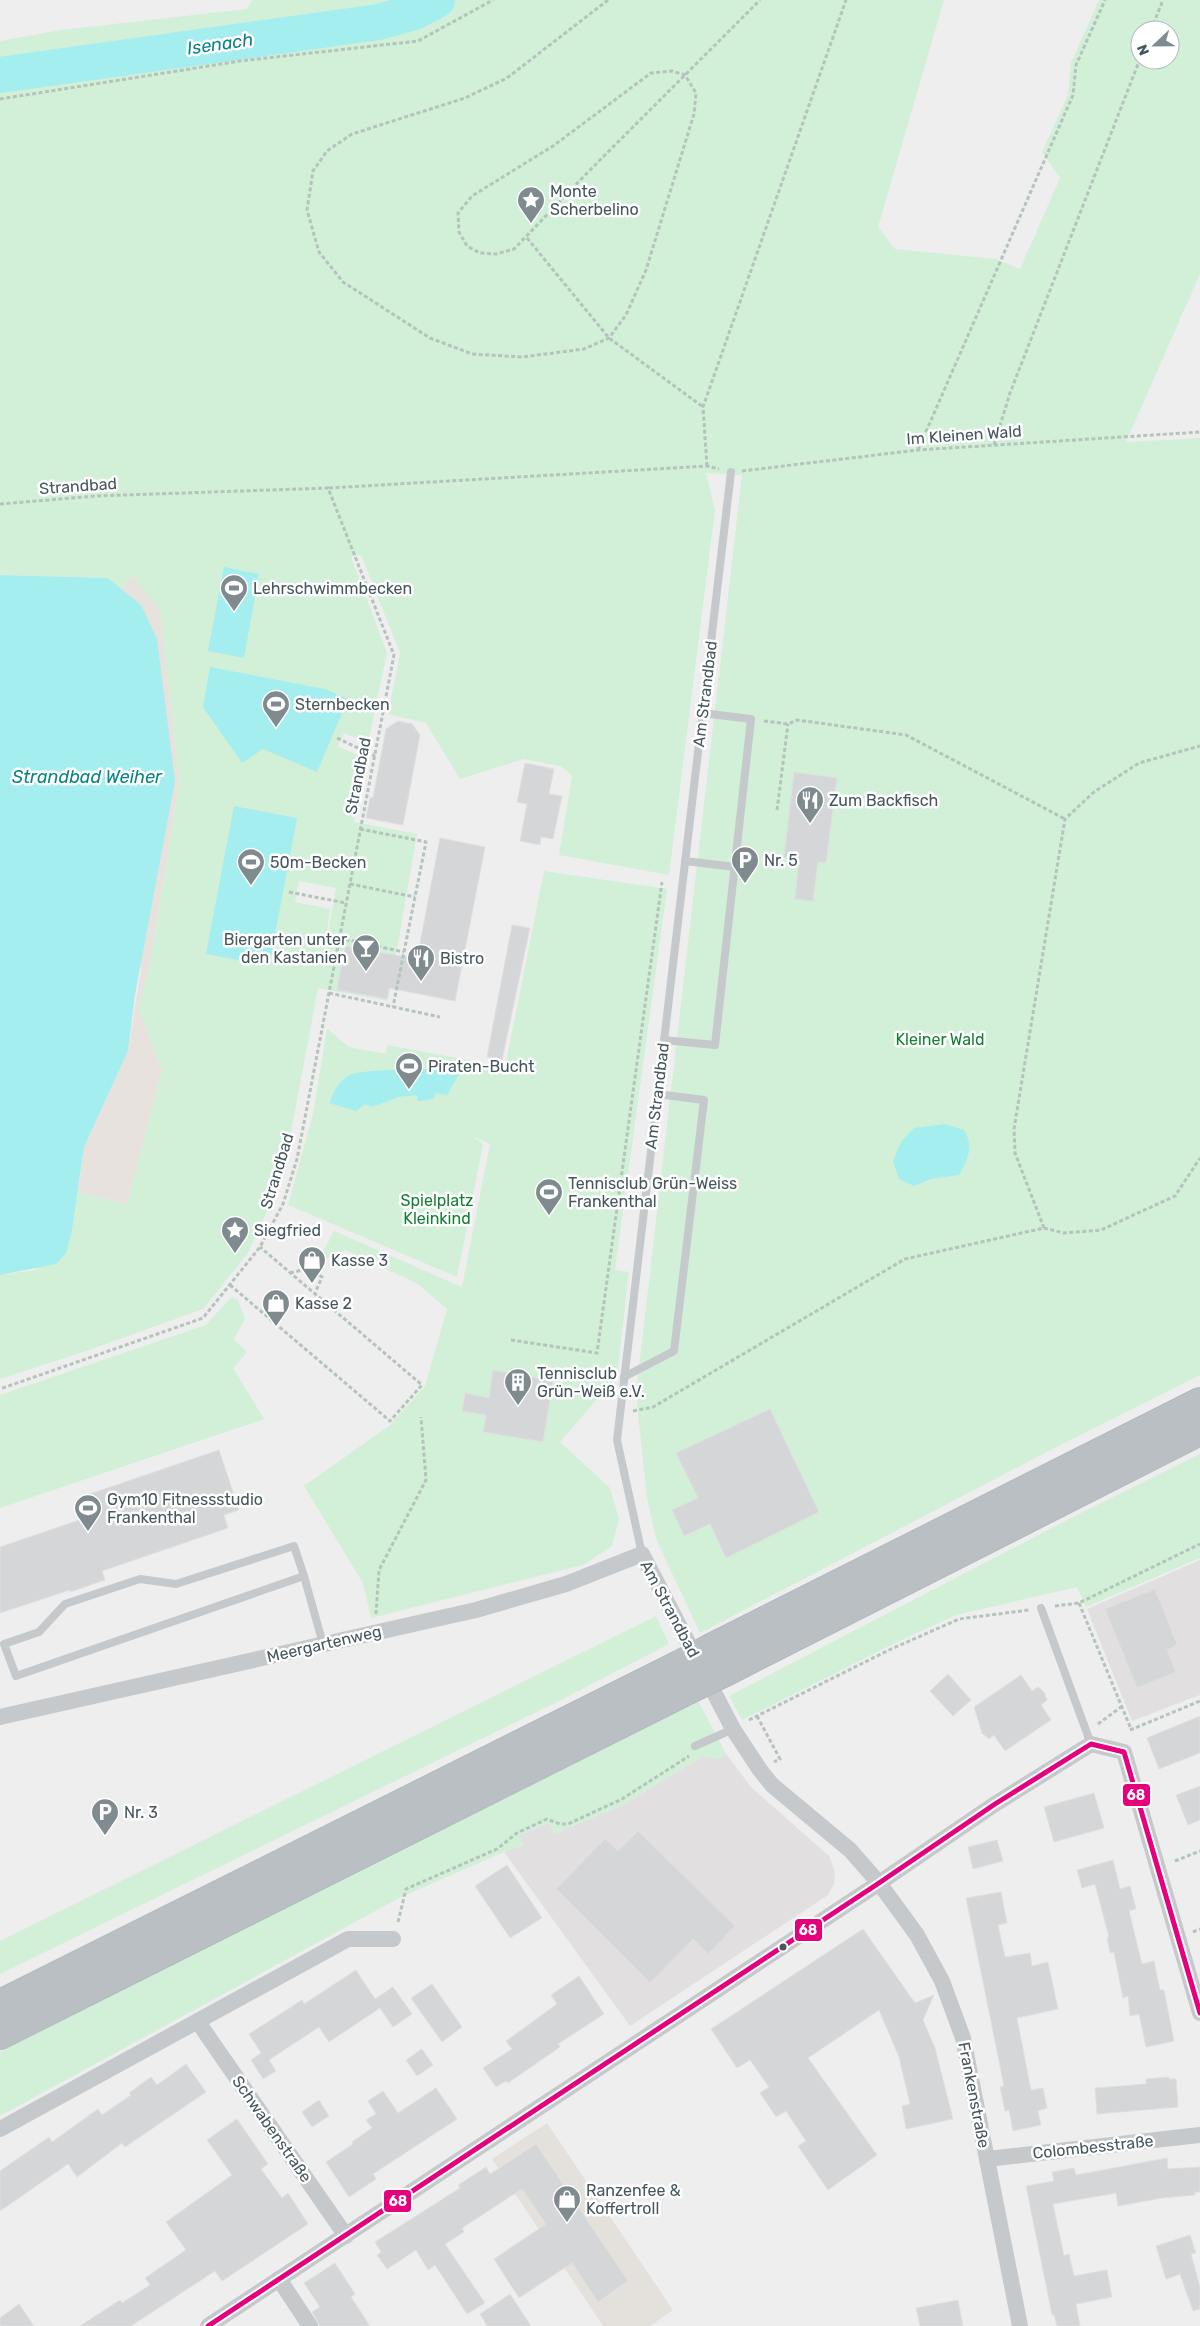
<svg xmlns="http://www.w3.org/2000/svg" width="1200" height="2326" font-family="Rubik,sans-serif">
  <rect width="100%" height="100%" fill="#efeeee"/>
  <!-- commercial -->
  <polygon fill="#e4e1dc" points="547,2123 673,2310 650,2326 603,2326 492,2159"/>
  <!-- education -->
  <g fill="#e1dfe0">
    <polygon points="1200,1560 1200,1695 1132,1721 1087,1609"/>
    <polygon points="726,1754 751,1787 829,1856 835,1872 834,1884 828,1895 630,2026 504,1852 524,1845 519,1835 549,1823 554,1834 623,1805 703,1756 717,1759"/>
  </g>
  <!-- green -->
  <g fill="#d2efd7" fill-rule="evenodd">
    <path d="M252,0H944L878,227L895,249L996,259L1020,269L1060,178L1042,152L1068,95L1071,63L1099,0H1200V274L1126,442L1200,438V1375L1045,1453L700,1633L656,1539L647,1498L636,1394L742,475L706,473L715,510L669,875L559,855L572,776L561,766L523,759L460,779L426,723L388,714L400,653L361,555L351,557L387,653L368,743L344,733L338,746L363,758L354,822L417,834L388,1001L318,988L283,1175L248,1253L203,1309L89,1350L0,1379V1275L35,1270L72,1231L78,1192L127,1204L162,1070L138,1007L149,970L179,783L160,611L132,576L121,589L108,578L0,575V41L61,30L247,9ZM1140,30H1170V60H1140ZM299,881L336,888L323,961L330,909L295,902Z"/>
    <polygon points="544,871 667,889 615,1270 629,1272 617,1376 560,1442 610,1488 619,1519 612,1546 583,1565 371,1618 363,1583 304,1486 390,1425 425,1386 447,1309 418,1284 345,1250 318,1262 334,1231 462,1287 490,1144 472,1136 483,1144 457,1277 288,1205 313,1114 327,1029 349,1047 386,1054 387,1045 505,1067"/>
    <polygon points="231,1297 238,1300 245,1319 234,1339 247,1352 233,1368 264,1419 0,1508 0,1395 206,1325"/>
    <polygon points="1200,1454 1200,1558 1086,1607 1077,1587 956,1615 891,1645 742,1720 729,1696 1073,1517"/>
    <polygon points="656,1616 669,1644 559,1701 0,1974 0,1941"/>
    <polygon points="699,1702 726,1754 717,1759 703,1756 623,1805 554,1834 549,1823 520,1835 524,1845 504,1852 399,1898 0,2116 0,2052 375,1859"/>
  </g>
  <!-- sand -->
  <polygon fill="#e7e2dd" points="132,576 160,610 179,783 149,970 138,1007 162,1070 127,1204 78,1192 84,1147 128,1051 141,970 141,605 121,589"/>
  <!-- water -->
  <g fill="#a5eeef">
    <polygon points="224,567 259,574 244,658 208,651"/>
    <polygon points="0,575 108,578 141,605 157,639 175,781 135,995 128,1051 84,1147 72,1231 66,1253 56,1264 0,1275"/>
    <polygon points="210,667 325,689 348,699 317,772 263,749 242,763 203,707"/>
    <polygon points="234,806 297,818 269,966 206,954"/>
    <path d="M448,1069L460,1072L447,1095L436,1093L433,1099L418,1101L417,1095L398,1097L372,1107L365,1104L356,1111L329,1103C334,1092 338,1081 350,1075C367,1068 427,1070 448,1069Z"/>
    <path d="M945,1124L964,1130C974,1147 968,1159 959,1175L931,1179L914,1186L899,1179L893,1161L901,1142L914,1128Z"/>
  </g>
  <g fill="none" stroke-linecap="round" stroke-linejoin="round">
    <!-- river -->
    <polyline stroke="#a5eeef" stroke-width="36" points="0,75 379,22 414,12 437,0"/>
  </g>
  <!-- building -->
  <g fill="#d5d6d7" stroke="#e0e0e1">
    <polygon points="398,721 412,724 420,735 403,825 366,818 370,798 373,797 386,729"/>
    <polygon points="525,763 554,769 549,794 562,796 553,839 541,837 540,845 520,841 527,804 517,802"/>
    <polygon points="794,772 837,778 826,863 818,862 813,901 795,899 799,859 784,857"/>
    <polygon points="440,838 485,847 455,1001 389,988 387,999 337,990 345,946 417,959"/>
    <polygon points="512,925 530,928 502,1060 487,1057"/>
    <polygon points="493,1370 553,1381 543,1442 483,1432 486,1415 462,1411 465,1393 489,1398"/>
    <polygon points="770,1409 819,1512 726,1558 710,1524 684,1536 672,1510 698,1498 676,1453"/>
    <polygon points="219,1450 239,1510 224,1515 228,1528 102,1571 105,1580 70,1592 70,1590 0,1613 0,1547 85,1518 78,1498"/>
    <polygon points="1155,1589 1177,1644 1167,1650 1176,1672 1137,1688 1105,1609"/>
    <polygon points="948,1674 971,1700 953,1716 930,1691"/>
    <polygon points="1021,1675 1032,1691 1038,1687 1044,1692 1047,1700 1041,1705 1051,1720 1005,1751 994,1735 989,1739 982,1733 974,1707"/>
    <polygon points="1200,1716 1200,1753 1159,1769 1147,1738"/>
    <polygon points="1200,1786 1200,1820 1188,1825 1176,1795"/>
    <polygon points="1094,1793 1104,1828 1054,1842 1044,1807"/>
    <polygon points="638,1831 735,1926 708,1954 693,1939 650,1983 556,1889 605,1839 618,1851"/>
    <polygon points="997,1840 1003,1861 973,1869 968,1847"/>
    <polygon points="1113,1860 1120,1889 1130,1886 1136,1909 1129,1911 1142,1964 1154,1961 1160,1990 1164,1990 1174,2041 1146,2047 1139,2014 1130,2016 1128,1996 1123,1998 1114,1952 1110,1953 1107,1937 1109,1937 1095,1884 1082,1888 1077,1870"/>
    <polygon points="507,1865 542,1918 510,1938 475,1886"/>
    <polygon points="1001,1892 1007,1923 998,1925 1005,1957 1030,1953 1032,1966 1048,1962 1058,2009 1017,2018 1031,2090 1043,2088 1047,2108 1038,2111 1041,2125 1013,2131 1009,2110 1005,2111 1000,2087 1004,2086 966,1898"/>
    <polygon points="863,1929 915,2003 934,1995 923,2020 935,2048 953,2119 906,2129 902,2106 910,2104 899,2057 879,2010 808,2058 877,2155 828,2190 798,2146 806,2141 786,2111 776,2117 760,2093 769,2087 750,2060 737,2068 711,2029"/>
    <polygon points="356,1970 375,1999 393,1987 412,2014 393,2027 380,2008 329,2042 319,2027 269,2060 276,2071 263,2079 251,2060 261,2053 249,2034 302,2000 304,2004"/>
    <polygon points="579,1976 604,2014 558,2044 560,2047 508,2083 506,2081 496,2087 483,2068 512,2049 506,2041 557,2004 551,1995"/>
    <polygon points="432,1984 462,2027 442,2042 411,1998"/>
    <polygon points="422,2049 433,2065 417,2076 406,2060"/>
    <polygon points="186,2064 206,2092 125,2147 122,2143 77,2177 68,2164 0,2211 0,2171 49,2137 52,2142 98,2109 102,2115 131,2095 129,2093 151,2077 157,2085"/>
    <polygon points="1169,2077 1169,2079 1176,2079 1178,2107 1097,2114 1095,2088 1146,2084 1146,2079"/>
    <polygon points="436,2088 457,2119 373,2174 376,2179 349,2197 326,2162 353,2144 352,2142 372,2128 366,2120 376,2114 368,2101 383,2091 398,2113"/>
    <polygon points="319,2100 329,2116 312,2127 302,2112"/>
    <polygon points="237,2119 268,2164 261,2169 282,2198 288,2193 308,2224 222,2281 215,2271 131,2326 80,2326 120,2300 122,2303 150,2285 145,2278 186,2250 166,2222 232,2175 207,2140"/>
    <polygon points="536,2144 628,2281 598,2302 572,2263 519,2298 494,2259 546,2224 522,2189 462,2228 464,2232 445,2244 485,2303 467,2314 435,2265 428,2270 416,2250 387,2269 377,2255 381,2252 375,2242 460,2188 458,2185 486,2167 490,2174"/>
    <polygon points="1167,2158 1168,2169 1200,2167 1200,2192 1195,2192 1195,2195 1162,2198 1118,2206 1116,2193 1053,2204 1064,2256 1069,2254 1074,2276 1107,2270 1112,2297 1076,2304 1080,2326 1057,2326 1054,2315 1052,2315 1026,2186 1054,2181 1052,2172 1074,2168 1076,2175"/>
    <polygon points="1190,2235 1196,2253 1191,2254 1200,2287 1200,2309 1193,2311 1180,2274 1166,2279 1156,2246"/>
    <polygon points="335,2263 355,2294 351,2297 370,2326 320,2326 312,2312 320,2307 304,2283"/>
    <polygon points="510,2294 531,2326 487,2326 480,2314"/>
    <polygon points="958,2300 963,2326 920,2326 916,2308"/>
    <polygon points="19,2304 34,2326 0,2326 0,2318"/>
  </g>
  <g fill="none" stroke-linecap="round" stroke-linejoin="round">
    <!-- highway casing -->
    <g stroke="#b3babe" stroke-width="30">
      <g id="highway">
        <polyline points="713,1647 1200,1402"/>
        <polyline points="725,1672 1200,1431"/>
        <polyline points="0,2004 677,1666"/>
        <polyline points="0,2035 688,1690"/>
      </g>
    </g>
    <!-- path -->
    <g stroke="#b4c3bc" stroke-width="3" stroke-dasharray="4 2.5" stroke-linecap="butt">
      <polyline points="608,0 507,78 465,98 352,134 327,151 313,171 307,210 319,252 343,282 430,338 472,354 522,357 584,349 609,338 626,315 646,270 694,114 696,93 685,75 672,71 651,73 553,146 472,196 458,213 459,232 467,246 480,253 496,254 514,249 590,170 760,0"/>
      <polyline points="1151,30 1163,0"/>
      <polyline points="0,99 240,61 418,41 493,0"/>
      <polyline points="527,238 609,338 703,407"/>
      <polyline points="994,445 1010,393 1140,59"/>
      <polyline points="918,450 1073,95 1076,65 1105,0"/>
      <polyline points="707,466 703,407 846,0"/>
      <polyline points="742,471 918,450 1200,432"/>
      <polyline points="329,488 707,466 719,469"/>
      <polyline points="0,504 96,496 328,488 394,655 297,1159 283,1204 260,1247 203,1318 0,1389"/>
      <polyline points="764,721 788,724 797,720 906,735 1065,819"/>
      <polyline points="337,738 375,756"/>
      <polyline points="777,810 788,724"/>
      <polyline points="360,829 426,842 393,1007"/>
      <polyline points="350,884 415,897"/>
      <polyline points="289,892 346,903"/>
      <polyline points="339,938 404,952"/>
      <polyline points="329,993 440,1017"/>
      <polyline points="1044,1228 1015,1153 1014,1129 1065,819 1094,792 1139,763 1200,746"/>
      <polyline points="290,1273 310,1268 322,1277 315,1293"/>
      <polyline points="230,1285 390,1421 422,1385 260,1247"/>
      <polyline points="511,1340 597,1353 662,882"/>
      <polyline points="633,1411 653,1407 905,1259 1044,1228 1064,1233 1101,1230 1175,1196 1200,1158"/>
      <polyline points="1079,1603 1131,1729"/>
      <polyline points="1055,1606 1079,1603 1200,1544"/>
      <polyline points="376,1614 379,1570 426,1480 421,1417"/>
      <polyline points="757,1716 780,1759 774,1762"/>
      <polyline points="749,1720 889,1650 959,1619 1029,1610"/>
      <polyline points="1098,1724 1121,1707"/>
      <polyline points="1130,1730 1200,1701"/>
      <polyline points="1175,1861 1200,1851"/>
      <polyline points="398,1922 406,1889 497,1849 517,1833 547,1819 560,1824 568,1824 622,1799 689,1756"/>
      <polyline points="1193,1932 1200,1929"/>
    </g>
    <!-- lane -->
    <g stroke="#c5c9cc" stroke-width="8">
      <polyline points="685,861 735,867"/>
      <polyline points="664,1040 715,1045 751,719 702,713"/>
      <polyline points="624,1377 674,1351 704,1100 657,1094"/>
      <polyline points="642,1554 617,1440 731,472"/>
      <polyline points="304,1576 294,1546 176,1584 140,1579 65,1604 39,1632 4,1644 16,1676 304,1576 323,1644"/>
      <polyline points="1041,1608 1091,1744"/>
      <polyline points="695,1746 733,1729"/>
    </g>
    <!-- street -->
    <g stroke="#c5c9cc" stroke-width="16">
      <polyline points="0,1717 476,1610 566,1584 642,1554 733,1729 760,1770 772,1785 850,1850 879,1883 917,1935 942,1981 963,2038 1020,2326"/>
      <polyline points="198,2022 346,2236"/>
      <polyline points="0,2129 348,1939 393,1939"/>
      <polyline points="987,2159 1200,2135"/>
      <polyline points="279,2279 310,2326"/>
      <polyline points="208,2326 879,1883 995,1804 1091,1744 1124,1752 1200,2013"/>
    </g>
    <!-- highway -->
    <use href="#highway" stroke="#b9bfc3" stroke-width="28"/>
    <!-- highway-bridge casing -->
    <g stroke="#b3babe" stroke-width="30" stroke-linecap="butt">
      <g id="highway-bridge">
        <polyline points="677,1666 713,1647"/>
        <polyline points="688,1690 725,1672"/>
      </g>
    </g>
    <!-- highway-bridge -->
    <use href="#highway-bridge" stroke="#b9bfc3" stroke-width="28"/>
    <!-- bus-1 casing -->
    <g stroke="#fff" stroke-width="9">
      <polyline id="bus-1" points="208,2326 879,1883 995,1804 1091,1744 1124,1752 1200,2013"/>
    </g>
    <!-- bus-1 -->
    <use href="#bus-1" stroke="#e5007d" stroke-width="5"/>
  </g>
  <!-- icons -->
  <defs>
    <g id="sight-pin" transform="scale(1.4375)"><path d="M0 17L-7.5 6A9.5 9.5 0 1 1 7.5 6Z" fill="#808b8f" stroke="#fff"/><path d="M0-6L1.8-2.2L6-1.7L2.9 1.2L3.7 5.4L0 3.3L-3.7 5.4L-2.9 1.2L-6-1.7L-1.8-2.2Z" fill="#fff"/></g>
    <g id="stadium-pin" transform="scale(1.4375)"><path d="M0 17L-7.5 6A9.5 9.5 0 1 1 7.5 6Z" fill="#808b8f" stroke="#fff"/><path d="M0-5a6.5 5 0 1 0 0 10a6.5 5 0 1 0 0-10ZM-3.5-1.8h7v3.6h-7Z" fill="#fff"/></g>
    <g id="restaurant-pin" transform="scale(1.4375)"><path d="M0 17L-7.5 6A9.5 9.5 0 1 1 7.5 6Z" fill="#808b8f" stroke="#fff"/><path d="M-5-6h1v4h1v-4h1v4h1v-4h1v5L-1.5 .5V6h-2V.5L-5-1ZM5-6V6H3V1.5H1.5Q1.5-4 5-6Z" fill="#fff"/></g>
    <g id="parking-pin" transform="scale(1.4375)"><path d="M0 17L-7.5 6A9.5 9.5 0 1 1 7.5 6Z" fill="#808b8f" stroke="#fff"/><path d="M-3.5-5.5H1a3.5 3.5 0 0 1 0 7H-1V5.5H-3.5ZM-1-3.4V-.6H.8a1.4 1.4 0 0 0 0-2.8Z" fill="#fff"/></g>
    <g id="bar-pin" transform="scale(1.4375)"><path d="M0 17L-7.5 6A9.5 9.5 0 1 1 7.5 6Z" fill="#808b8f" stroke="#fff"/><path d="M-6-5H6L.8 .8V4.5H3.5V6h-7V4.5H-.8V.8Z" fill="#fff"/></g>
    <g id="shop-pin" transform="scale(1.4375)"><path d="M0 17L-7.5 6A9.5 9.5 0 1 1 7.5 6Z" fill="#808b8f" stroke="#fff"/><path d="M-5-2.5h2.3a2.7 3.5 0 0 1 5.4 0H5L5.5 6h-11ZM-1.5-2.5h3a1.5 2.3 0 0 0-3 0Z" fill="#fff"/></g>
    <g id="building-pin" transform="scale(1.4375)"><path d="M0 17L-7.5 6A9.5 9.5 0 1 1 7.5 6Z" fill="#808b8f" stroke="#fff"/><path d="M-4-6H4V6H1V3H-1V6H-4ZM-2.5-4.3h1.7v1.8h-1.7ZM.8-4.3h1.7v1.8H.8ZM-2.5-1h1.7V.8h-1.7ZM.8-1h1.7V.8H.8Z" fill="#fff"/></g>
  </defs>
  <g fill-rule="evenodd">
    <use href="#sight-pin" x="531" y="200"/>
    <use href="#stadium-pin" x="234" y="588"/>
    <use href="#stadium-pin" x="276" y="704"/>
    <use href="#restaurant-pin" x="810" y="800"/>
    <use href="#parking-pin" x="745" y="860"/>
    <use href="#stadium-pin" x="251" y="862"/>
    <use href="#bar-pin" x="366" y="948"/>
    <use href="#restaurant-pin" x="421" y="958"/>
    <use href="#stadium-pin" x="409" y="1066"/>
    <use href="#stadium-pin" x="549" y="1192"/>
    <use href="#sight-pin" x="235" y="1230"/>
    <use href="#shop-pin" x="312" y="1260"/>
    <use href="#shop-pin" x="276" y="1303"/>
    <use href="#building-pin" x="518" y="1382"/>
    <use href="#stadium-pin" x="88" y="1508"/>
    <use href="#parking-pin" x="105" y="1812"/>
    <use href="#shop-pin" x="567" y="2199"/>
  </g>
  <!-- markers -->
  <circle fill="#45565c" stroke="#fff" stroke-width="2" cx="783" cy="1947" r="4.5"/>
  <g text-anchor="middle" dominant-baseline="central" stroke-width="5" stroke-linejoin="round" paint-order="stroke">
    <!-- poi labels -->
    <g font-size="16" fill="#45565c" stroke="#fff" text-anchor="start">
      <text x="550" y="191">Monte<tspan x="550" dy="18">Scherbelino</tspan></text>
      <text x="253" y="588">Lehrschwimmbecken</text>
      <text x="295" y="704">Sternbecken</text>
      <text x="829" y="800">Zum Backfisch</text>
      <text x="764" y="860">Nr. 5</text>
      <text x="270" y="862">50m-Becken</text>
      <text x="347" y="939" text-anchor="end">Biergarten unter<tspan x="347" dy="18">den Kastanien</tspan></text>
      <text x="440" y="958">Bistro</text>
      <text x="428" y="1066">Piraten-Bucht</text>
      <text x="568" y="1183">Tennisclub Grün-Weiss<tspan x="568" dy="18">Frankenthal</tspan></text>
      <text x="254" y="1230">Siegfried</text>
      <text x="331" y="1260">Kasse 3</text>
      <text x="295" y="1303">Kasse 2</text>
      <text x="537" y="1373">Tennisclub<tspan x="537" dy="18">Grün-Weiß e.V.</tspan></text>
      <text x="107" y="1499">Gym10 Fitnessstudio<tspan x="107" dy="18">Frankenthal</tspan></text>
      <text x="124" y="1812">Nr. 3</text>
      <text x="586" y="2190">Ranzenfee &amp;<tspan x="586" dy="18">Koffertroll</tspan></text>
    </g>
    <!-- street labels -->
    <g font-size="16" fill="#45565c" stroke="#fff">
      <text transform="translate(964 435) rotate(-4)">Im Kleinen Wald</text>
      <text transform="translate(78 486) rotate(-4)">Strandbad</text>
      <text transform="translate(705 694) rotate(-83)">Am Strandbad</text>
      <text transform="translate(358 776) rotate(-79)">Strandbad</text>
      <text transform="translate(657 1096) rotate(-83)">Am Strandbad</text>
      <text transform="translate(277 1171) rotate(-73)">Strandbad</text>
      <text transform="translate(670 1609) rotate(62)">Am Strandbad</text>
      <text transform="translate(324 1644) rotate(-13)">Meergartenweg</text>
      <text transform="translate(974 2095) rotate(79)">Frankenstraße</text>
      <text transform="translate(272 2129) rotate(55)">Schwabenstraße</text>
      <text transform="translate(1093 2147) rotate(-6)">Colombesstraße</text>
    </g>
    <!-- park labels -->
    <g font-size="16" fill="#138034" stroke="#fff">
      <text x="940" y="1039">Kleiner Wald</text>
      <text x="437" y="1200">Spielplatz<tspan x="437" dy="18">Kleinkind</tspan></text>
    </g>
    <!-- water labels -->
    <g font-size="18" font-style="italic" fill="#0a8486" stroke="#fff">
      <text transform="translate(220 44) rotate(-8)">Isenach</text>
      <text x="87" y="777">Strandbad Weiher</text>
    </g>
  </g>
  <g stroke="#fff" stroke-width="2">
    <rect x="1122" y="1783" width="29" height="24" rx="5" fill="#e5007d"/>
    <rect x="794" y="1918" width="29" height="24" rx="5" fill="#e5007d"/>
    <rect x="383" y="2189" width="29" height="24" rx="5" fill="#e5007d"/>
  </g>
  <g font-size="14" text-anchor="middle" font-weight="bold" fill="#fff">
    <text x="1136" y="1800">68</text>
    <text x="808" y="1935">68</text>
    <text x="398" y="2206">68</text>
  </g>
  <!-- north arrow -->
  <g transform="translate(1155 45) rotate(248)"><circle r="24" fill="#ffffff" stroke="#b5bbbe"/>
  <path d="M0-4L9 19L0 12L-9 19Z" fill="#808b8f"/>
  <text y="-8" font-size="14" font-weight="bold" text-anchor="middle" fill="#45565c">N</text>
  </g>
</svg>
